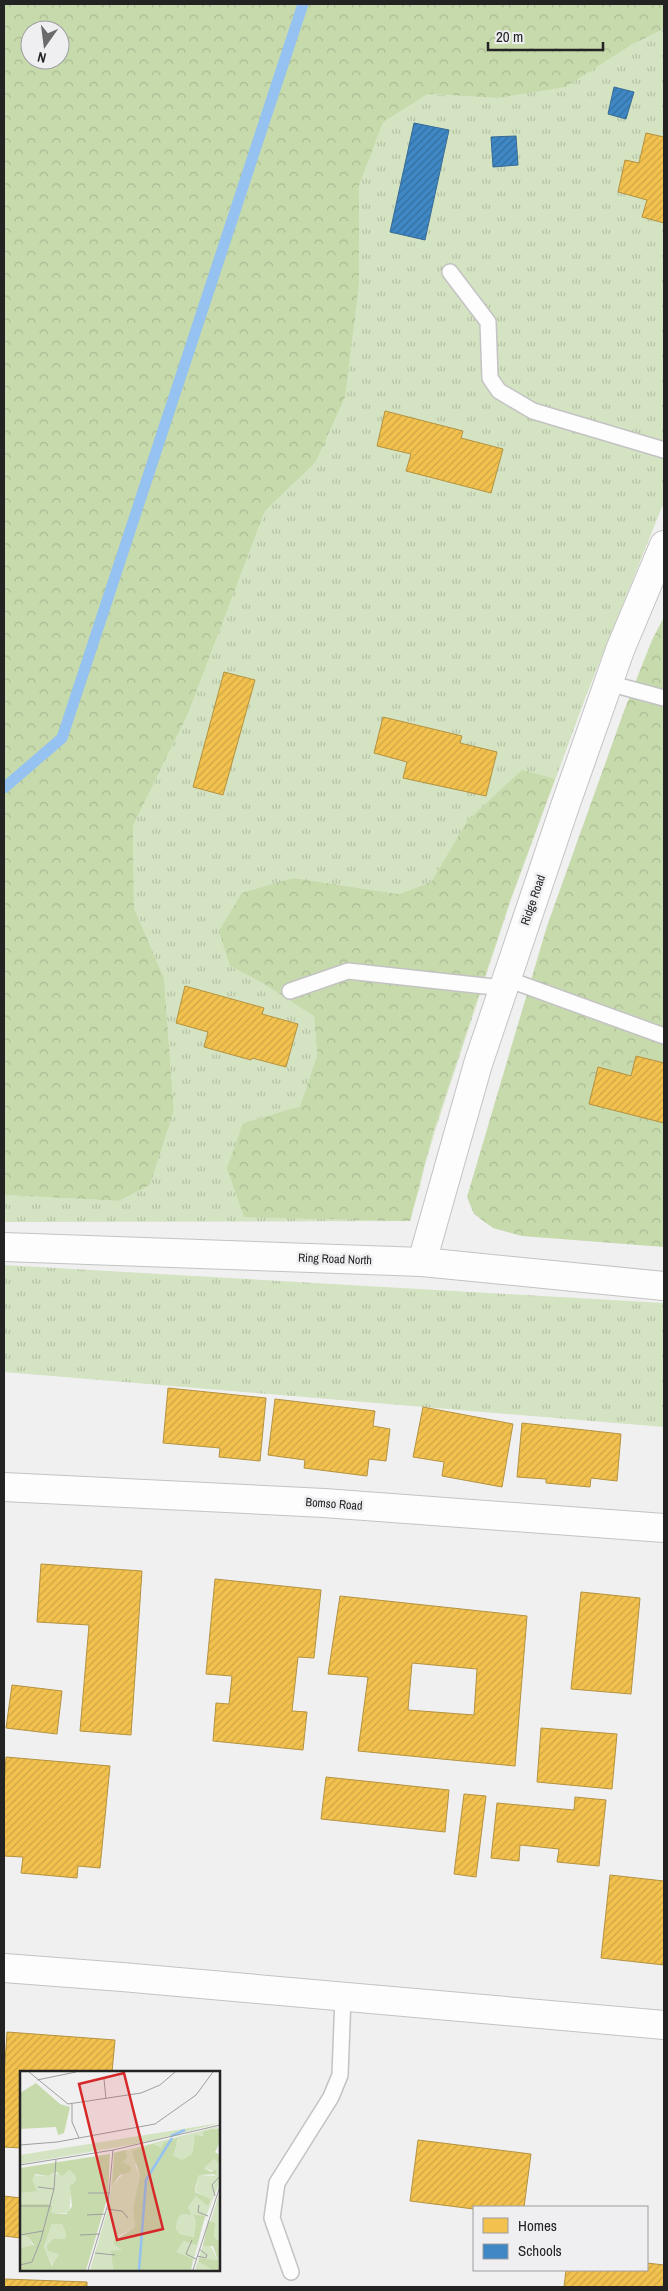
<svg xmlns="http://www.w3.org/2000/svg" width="668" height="2291" font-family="'Archivo Narrow',sans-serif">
  <defs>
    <pattern id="grass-tufts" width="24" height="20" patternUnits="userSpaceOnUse" patternTransform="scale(1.25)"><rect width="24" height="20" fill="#d4e3c1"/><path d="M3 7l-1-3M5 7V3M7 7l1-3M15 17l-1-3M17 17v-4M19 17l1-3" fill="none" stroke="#b6c2a6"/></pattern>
    <pattern id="forest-crowns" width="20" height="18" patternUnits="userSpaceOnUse" patternTransform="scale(1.25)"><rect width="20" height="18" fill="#c7daac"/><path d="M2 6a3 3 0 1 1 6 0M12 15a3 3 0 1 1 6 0" fill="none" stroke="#abbb94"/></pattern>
    <pattern id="homes-hatch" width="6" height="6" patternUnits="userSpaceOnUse" patternTransform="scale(1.25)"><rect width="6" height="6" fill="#f2c14e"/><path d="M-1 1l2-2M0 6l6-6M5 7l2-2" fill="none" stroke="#cfa644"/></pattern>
    <pattern id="schools-hatch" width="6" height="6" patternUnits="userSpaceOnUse" patternTransform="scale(1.25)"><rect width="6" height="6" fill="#3f88c5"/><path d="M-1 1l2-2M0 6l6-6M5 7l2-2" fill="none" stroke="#346fa0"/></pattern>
  </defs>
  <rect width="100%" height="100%" fill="#f0f0f1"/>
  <!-- grass -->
  <g fill="url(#grass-tufts)" fill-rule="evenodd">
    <path d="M664,29V502L586,696L511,900L435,1131L410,1221L4,1222V1195L119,1201L150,1185L174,1111L164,978L134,908L133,826L188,714L265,511L315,463L359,283V186L383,121L428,94L497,98L631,45ZM555,779L510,901L434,1130L419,1192L243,1123L300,1106L317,1055L314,1015L264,984L230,966L294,878L399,894L431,882L467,821Z"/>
    <polygon points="4,1265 664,1303 664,1427 4,1372"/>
  </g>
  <!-- forest -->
  <g fill="url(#forest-crowns)" fill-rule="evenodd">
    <path d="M4,4H664V29L631,45L565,87L497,98L428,94L383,122L359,186V283L345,397L315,463L265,511L188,714L133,826L134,908L164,978L174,1111L150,1185L119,1201L4,1195ZM30,30H60V60H30Z"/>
    <polygon points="664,617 664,1247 522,1236 493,1228 474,1214 467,1197 547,926 624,711 652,640"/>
    <polygon points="522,770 555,779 510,901 434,1130 410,1221 244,1217 227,1168 243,1123 300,1106 317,1055 314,1016 264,984 230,966 219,931 242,893 294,878 399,894 431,882 467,821"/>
  </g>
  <!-- homes -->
  <g fill="url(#homes-hatch)" stroke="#b49241" fill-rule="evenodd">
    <polygon points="646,133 664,137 664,223 642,217 647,200 618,192 625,160 639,163"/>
    <polygon points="385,411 463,431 461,438 503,449 491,493 406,471 411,454 377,446"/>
    <polygon points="224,672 255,680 223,795 193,787"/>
    <polygon points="383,717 462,736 460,743 497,752 486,796 403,778 407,762 374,753"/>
    <polygon points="185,986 264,1008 262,1014 298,1024 286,1067 252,1058 251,1060 204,1047 208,1032 176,1023"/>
    <polygon points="636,1056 664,1063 664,1123 589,1104 598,1067 631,1076"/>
    <polygon points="168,1388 266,1398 260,1461 219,1457 220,1448 163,1443"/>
    <polygon points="275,1399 375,1411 373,1426 390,1429 386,1461 369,1459 367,1476 304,1468 305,1460 268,1455"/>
    <polygon points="423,1407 513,1424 502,1487 442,1476 444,1462 413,1457"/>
    <polygon points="522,1423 621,1434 617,1481 591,1478 590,1487 546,1483 546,1479 517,1477"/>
    <polygon points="41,1564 142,1571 131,1735 80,1731 89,1625 37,1622"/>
    <polygon points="215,1579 321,1590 314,1658 298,1657 292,1711 307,1712 303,1750 213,1741 216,1703 229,1704 232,1676 206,1674"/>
    <polygon points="581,1592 640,1598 631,1694 571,1689"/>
    <path d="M340,1596L527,1616L515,1766L358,1751L368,1677L328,1674ZM412,1663L477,1669L474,1715L408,1710Z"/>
    <polygon points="12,1685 62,1691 57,1734 6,1728"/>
    <polygon points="541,1728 617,1734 612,1789 537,1782"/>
    <polygon points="6,1757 110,1766 100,1868 78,1866 77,1878 21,1873 23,1857 4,1856 4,1785"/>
    <polygon points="326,1777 449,1790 445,1832 321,1819"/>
    <polygon points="464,1794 486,1796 476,1877 454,1874"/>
    <polygon points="575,1797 606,1800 599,1866 557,1862 559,1849 520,1845 519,1861 491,1858 497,1803 574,1810"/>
    <polygon points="610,1875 664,1881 664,1965 601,1958"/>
    <polygon points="7,2032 115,2040 112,2072 21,2072 21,2148 4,2147 4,2079"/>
    <polygon points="418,2140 531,2154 524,2207 474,2207 474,2209 410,2201"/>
    <polygon points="4,2196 21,2198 21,2238 4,2236"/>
    <polygon points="647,2263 664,2265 664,2287 564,2287 566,2270 647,2270"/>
    <polygon points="4,2279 87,2282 87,2287 4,2287"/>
  </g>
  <!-- schools -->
  <g fill="url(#schools-hatch)" stroke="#376a95">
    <polygon points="614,87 634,92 626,119 608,114"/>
    <polygon points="414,123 449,130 425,240 390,232"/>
    <polygon points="516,136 518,165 493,167 491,137"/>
  </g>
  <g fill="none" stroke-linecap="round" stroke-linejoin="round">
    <!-- stream -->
    <polyline stroke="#95c2f1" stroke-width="11" points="4,788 62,738 303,4"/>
    <!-- lane casing -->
    <g stroke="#c3c3c4" stroke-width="18">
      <g id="lane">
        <polyline points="450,272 488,322 490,378 499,391 533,411 664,450"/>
        <polyline points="608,683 664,698"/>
        <polyline points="507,979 664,1036"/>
        <polyline points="290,991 348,971 503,988"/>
        <polyline points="291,2272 272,2218 277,2183 331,2097 340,2075 343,1997"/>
      </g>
    </g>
    <!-- street casing -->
    <g stroke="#c3c3c4" stroke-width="30">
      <g id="street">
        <polyline points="4,1247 422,1262 664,1286"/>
        <polyline points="422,1262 478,1064 565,806 620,650 664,545"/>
        <polyline points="4,1968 122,1977 664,2025"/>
      </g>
    </g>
    <!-- secondary casing -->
    <g stroke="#c3c3c4" stroke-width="30">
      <polyline id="secondary" points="4,1487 324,1503 664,1528"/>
    </g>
    <!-- lane -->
    <use href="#lane" stroke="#fdfdfd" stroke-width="15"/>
    <!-- street -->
    <use href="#street" stroke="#fdfdfd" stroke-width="28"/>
    <!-- secondary -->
    <use href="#secondary" stroke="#fdfdfd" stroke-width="28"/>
  </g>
  <g text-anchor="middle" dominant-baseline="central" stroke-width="5" stroke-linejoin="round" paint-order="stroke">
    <!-- street labels -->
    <g font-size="12" fill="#232324" stroke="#efeff2">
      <text transform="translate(533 900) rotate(-71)">Ridge Road</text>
      <text transform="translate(335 1259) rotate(2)">Ring Road North</text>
      <text transform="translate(334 1504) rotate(4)">Bomso Road</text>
    </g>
  </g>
  <!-- overview -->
  <g transform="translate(20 2071)">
    <rect width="200" height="200" fill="#f0f0f1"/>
    <path d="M200,52L127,71L0,93V84ZM200,55L174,68L172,83L162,90L153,86L152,78L159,69L144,73L141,77L133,74L125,76L115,94L120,104L113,137L115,156L99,165L98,174L102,179L91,182L93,199H70L89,134L94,82ZM94,82L104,88V94L111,96L92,114ZM194,88L200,94V111L184,150L171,199L173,188L156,183V180L162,170L177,173L185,145L173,146L176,151L175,166L160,163L156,158L157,150L161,142L169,144L168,136L176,125L187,135L190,132L191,130L175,120L179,104L195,105L193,100L184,97ZM49,99L55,104L56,110L52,112L49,142H31L27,133H0V122L15,116L12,115V104L28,105ZM200,120V171L194,166L195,154L190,174L198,189L180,187L179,191L192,199H175ZM32,153H42L46,162L45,168H37L28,180L39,182L33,195L24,177ZM0,164L8,166L14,176L0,177Z" fill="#d4e3c1" fill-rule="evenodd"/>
    <path d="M16,12L40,33L50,36L44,62L38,64L36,56L0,58V22ZM200,57V71L195,81L200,84V94L194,88L184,97L191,101L196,99L197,103L179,104L175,117V121L190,128V132L187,135L176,125L168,136L171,144L161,143L157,150L156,158L160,163L174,166L176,151L173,144L185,145L177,174L163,170L156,181L173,188L171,199H93L91,180L102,179L94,173V170L115,156L113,137L120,104L112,80L133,73L141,77L144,71L158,67L153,85L162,89L172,83L175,64L182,65L184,60ZM105,79L107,86L103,91L111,96V101L100,104L92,114L94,82ZM90,83L88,125L66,199H0V177L14,174L8,166L0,164V133H27L32,136L31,142L47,143L52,135L50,115L56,109L55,104L49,99L42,105L37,101L28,105L15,103L12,109L17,120L0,122V97ZM32,153H42L46,162L45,168H33L27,175L28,180L39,183L32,195L24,176ZM188,150L195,152L194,166L200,171V199H192L179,191V187L198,189L193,175H183Z" fill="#c7daac" fill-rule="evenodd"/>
    <path fill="none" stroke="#95c2f1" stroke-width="2.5" d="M151,65L165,59M119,199L126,109L152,67"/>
    <path fill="none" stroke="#9e9e9f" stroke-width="1" d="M9,1L48,33L121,22L140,14L155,1M84,8L86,28M17,9L56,1M52,33V51L59,67M0,74L37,71L135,53L176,24L193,1M0,94L93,79L200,54M18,116L34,118M68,122H90M195,125L192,114L200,105M179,134L178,141L188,145M0,135H31M87,138L102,140L108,147M67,144L85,143M0,164L23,160M60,164L80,163M172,169L166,183L176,188M75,182L95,184M177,185L186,187L187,184L179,178M0,194L12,191L21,168L34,118L36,88M68,199L88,133L93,79M173,199L200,115"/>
    <path fill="#d62828" fill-opacity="0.15" stroke="#d62828" stroke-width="2.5" d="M104,2L143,158L97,169L59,13Z"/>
    <rect width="200" height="200" fill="none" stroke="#232324" stroke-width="2.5"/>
  </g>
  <!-- border -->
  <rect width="668" height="2291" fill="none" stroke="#232324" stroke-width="10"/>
  <!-- legend -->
  <rect x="473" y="2206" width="175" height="65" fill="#efeff2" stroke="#9d9da0"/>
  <rect x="483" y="2218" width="25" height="15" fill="#f2c14e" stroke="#9d9da0"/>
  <text x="518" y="2231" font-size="15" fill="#232324">Homes</text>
  <rect x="483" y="2244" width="25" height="15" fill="#3f88c5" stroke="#9d9da0"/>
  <text x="518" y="2256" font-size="15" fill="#232324">Schools</text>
  <!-- north arrow -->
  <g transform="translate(45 45) rotate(194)"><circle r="24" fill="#efeff2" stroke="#9d9da0"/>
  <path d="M0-4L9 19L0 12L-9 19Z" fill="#6b6b6c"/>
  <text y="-8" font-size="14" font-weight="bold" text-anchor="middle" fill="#232324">N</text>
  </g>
  <!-- scale -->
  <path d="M488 42v8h115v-8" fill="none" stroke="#232324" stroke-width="2.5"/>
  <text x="496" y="42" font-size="15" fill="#232324" stroke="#efeff2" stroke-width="4" paint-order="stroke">20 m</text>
</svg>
